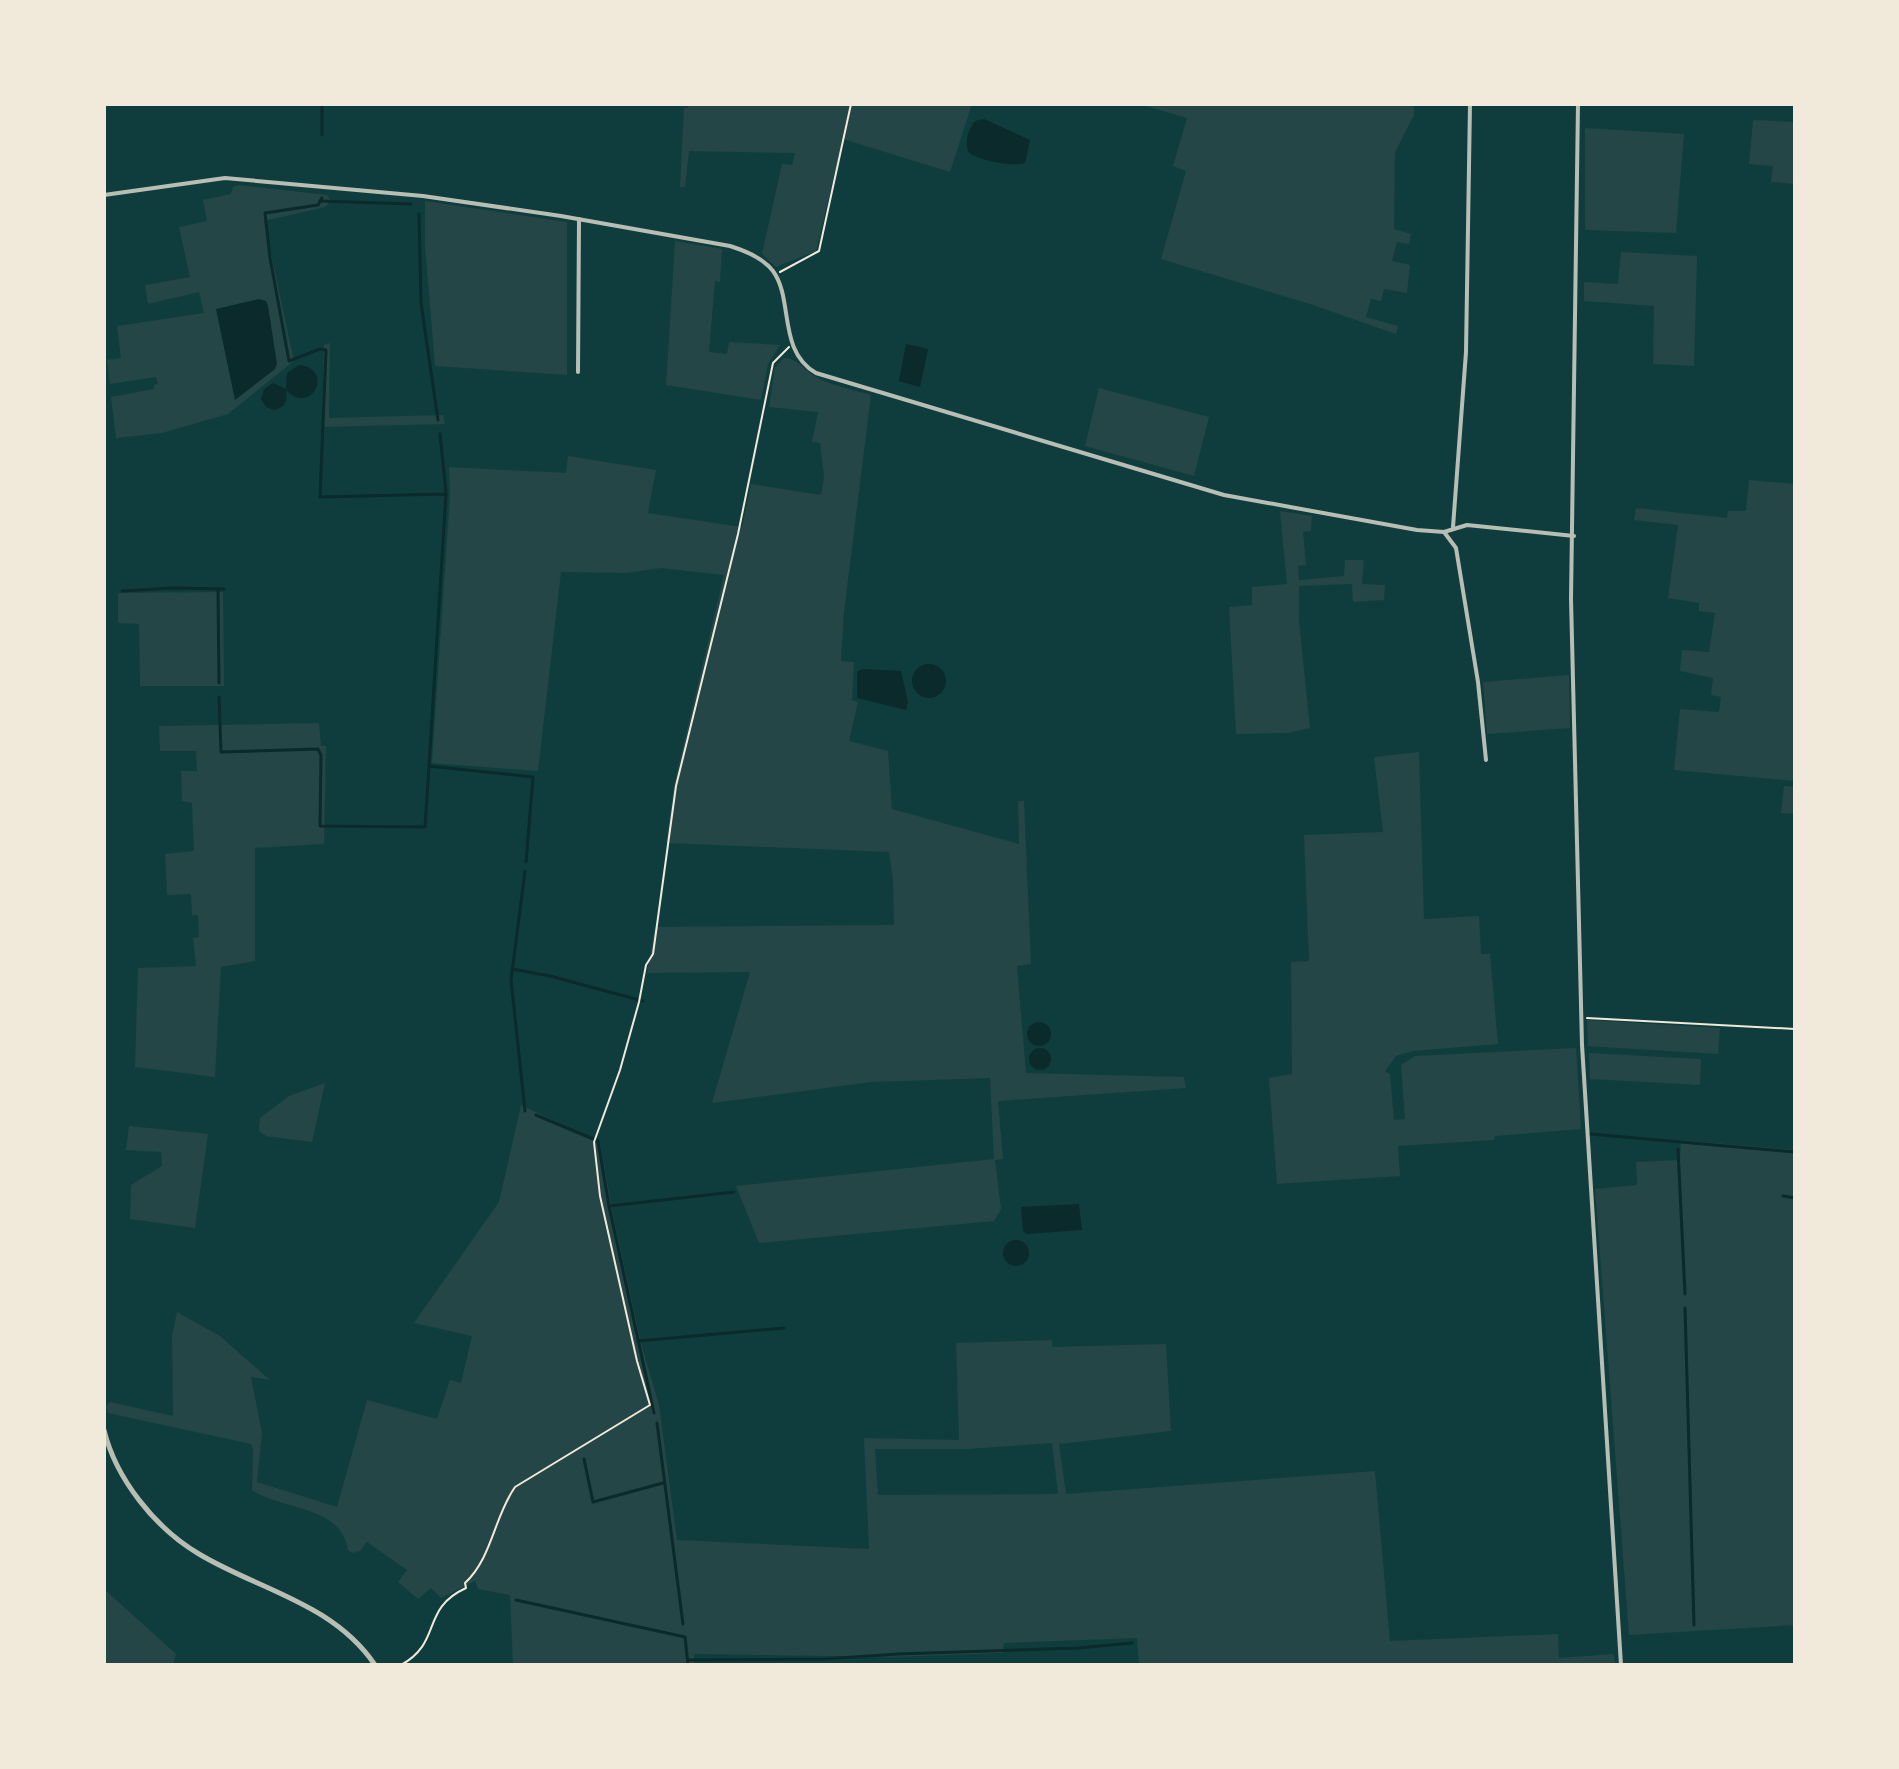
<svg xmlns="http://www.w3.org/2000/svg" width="1899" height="1769" font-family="'Crimson Pro',serif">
  <rect width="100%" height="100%" fill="#0f3d3e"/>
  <!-- green -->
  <g fill="#244646" fill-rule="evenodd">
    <polygon points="688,104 972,104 950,172 843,139 816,251 776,267 762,254 782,164 792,165 795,153 689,151 685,187 680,187 684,108 688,108"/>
    <polygon points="1139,104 1414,104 1414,115 1395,152 1394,229 1411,234 1409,244 1397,242 1392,261 1410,265 1407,293 1384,289 1381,301 1371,299 1366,317 1398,326 1396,334 1310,304 1161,259 1186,171 1173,166 1187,118"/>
    <polygon points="1753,120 1795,122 1795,184 1771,182 1773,166 1749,164"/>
    <polygon points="1585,128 1684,134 1676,233 1585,230"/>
    <polygon points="239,185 327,195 331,201 325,207 264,221 294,361 228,414 162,433 116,438 111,397 154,389 154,385 158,384 156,377 110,384 107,360 121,358 117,326 204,313 199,292 148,304 145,285 190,277 179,227 207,221 203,200 231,194 233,187"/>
    <polygon points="425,201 567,222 567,375 435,366 425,246"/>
    <polygon points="675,241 722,249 720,282 715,281 709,352 727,354 729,342 780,345 768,364 761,400 666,385"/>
    <polygon points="1621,252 1697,256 1694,366 1653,364 1654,306 1584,301 1584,282 1618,284"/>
    <polygon points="330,343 329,418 443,415 445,424 322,427 324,345"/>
    <path d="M784,358C797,358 805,371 816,377C833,386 853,390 871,395L844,612L841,661L854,662L852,700L858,702L849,741L888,751L892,809L1019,844L1018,801H1024L1031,964L1017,966L1026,1073L1184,1077L1186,1088L998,1101L1003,1159L995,1160L1001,1209L994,1221L759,1243L736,1186L994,1159L990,1078L871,1082L712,1103L750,972L647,973L655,927L894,925L893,880L889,852L666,843L674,785L724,575L661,568L626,573L561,572L538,771L432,763L450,495L449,467L566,473L568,456L656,470L648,513L742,527L751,484L821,495L824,477L820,443L812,442L818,412L769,407L775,367Z"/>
    <polygon points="1099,388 1209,417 1194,476 1085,446"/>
    <polygon points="1749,480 1795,484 1795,781 1674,770 1680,709 1719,712 1721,697 1711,695 1713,678 1680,671 1682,650 1709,652 1715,613 1699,611 1699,603 1668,598 1678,525 1634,520 1636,508 1727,518 1728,511 1746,511"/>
    <polygon points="1280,511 1312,516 1311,531 1303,532 1306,565 1298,566 1299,580 1344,576 1345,560 1364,560 1362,584 1385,585 1384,600 1353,602 1352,584 1299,586 1299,621 1310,728 1288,733 1236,734 1229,607 1252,605 1252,587 1287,584"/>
    <polygon points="223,592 224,686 140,686 139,624 118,623 118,593"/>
    <polygon points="1569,675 1570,728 1487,734 1483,682"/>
    <polygon points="319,723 321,746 326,746 324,844 255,848 255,961 221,967 215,1077 135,1067 138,968 196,966 193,938 199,937 198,915 192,915 191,894 167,895 165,854 194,851 192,803 182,801 181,771 197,771 196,751 160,751 159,726"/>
    <polygon points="1419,752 1424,919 1479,916 1481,954 1490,954 1498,1044 1413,1051 1396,1056 1385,1071 1390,1074 1394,1120 1405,1119 1401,1065 1415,1056 1576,1048 1581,1129 1495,1136 1494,1140 1398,1146 1400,1176 1277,1184 1269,1078 1292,1074 1291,962 1309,961 1304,835 1383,832 1374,757"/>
    <polygon points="1784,786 1795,787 1795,814 1781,813"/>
    <polygon points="1587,1020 1720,1028 1718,1054 1588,1046"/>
    <polygon points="1589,1053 1701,1059 1700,1085 1590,1079"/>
    <polygon points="325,1083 312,1142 266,1136 259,1131 260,1118 289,1096"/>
    <path d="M521,1105L600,1142L613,1215L641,1343L659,1405L677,1540L869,1549L864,1438L959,1440L956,1343L1052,1340V1347L1166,1344L1171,1431L1059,1444L1066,1494L1375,1471L1390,1641L1558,1634L1559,1658L1614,1654L1615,1665H1139L1137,1638L1004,1643L1003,1653L890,1657L694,1654V1665H513L510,1595L478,1589L475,1581L441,1598L431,1588L418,1599L398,1582L407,1570L367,1542L360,1551L352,1553L348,1550C341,1505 283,1511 252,1490L253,1449L251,1444L108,1413L106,1407L110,1402L173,1416L172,1336L177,1312L220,1336L270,1380L251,1377L262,1433L257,1482L337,1507L367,1400L437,1419L450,1380L461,1383L472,1336L414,1323L499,1202ZM1052,1443L1058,1494L878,1495L875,1449H967Z"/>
    <polygon points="129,1126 208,1134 195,1228 130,1219 131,1185 162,1166 161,1152 126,1150"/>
    <polygon points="1681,1140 1795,1150 1795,1625 1629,1635 1595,1189 1637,1185 1636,1162 1680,1160"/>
    <polygon points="104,1589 176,1654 173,1665 104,1665"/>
  </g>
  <!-- water -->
  <g fill="#0a2a2b">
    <path d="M984,119L1030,140L1025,163C1011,167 982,161 969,153C964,143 968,129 975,121Z"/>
    <polygon points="259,299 266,301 268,306 277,364 275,369 235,400 216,309"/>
    <polygon points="906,344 928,349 920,387 899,381"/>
    <path d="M299,365C335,368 312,417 286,390C288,399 286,408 274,410L266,407L261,399L264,389L273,383L286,389L287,373Z"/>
    <circle cx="929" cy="681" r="17"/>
    <polygon points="862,669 901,671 908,702 906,710 857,698 857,672"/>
    <circle cx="1039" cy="1034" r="12"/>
    <circle cx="1040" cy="1059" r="11"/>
    <polygon points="1079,1204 1082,1230 1027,1234 1023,1231 1021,1207"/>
    <circle cx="1016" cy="1253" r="13"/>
  </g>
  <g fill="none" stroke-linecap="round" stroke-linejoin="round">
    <!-- stream -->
    <g stroke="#0a2a2b" stroke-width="3">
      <polyline points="322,104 322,135"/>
      <polyline points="322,198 318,205 265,213 270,258 289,361 320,349 326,350 320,497 446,494 429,766 533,777 526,862"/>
      <polyline points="320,201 411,204"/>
      <polyline points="419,214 421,303 438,420"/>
      <polyline points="440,434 446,493"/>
      <polyline points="218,590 219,683"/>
      <polyline points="122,591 173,588 224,589"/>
      <polyline points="219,697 221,752 318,749 321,755 320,826 425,827 429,766"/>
      <polyline points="512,969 550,976 643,1001"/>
      <polyline points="525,1111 511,980 525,871"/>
      <polyline points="536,1115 598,1141 609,1206 654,1413"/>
      <polyline points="1590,1134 1795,1152"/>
      <polyline points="1678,1149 1685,1294"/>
      <polyline points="1783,1196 1795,1198"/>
      <polyline points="609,1206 734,1192"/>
      <polyline points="1685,1308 1694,1625"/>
      <polyline points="638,1341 784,1328"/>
      <polyline points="657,1423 683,1624"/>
      <polyline points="584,1459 593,1502 663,1483"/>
      <polyline points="516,1600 685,1637 688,1665"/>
      <polyline points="688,1660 824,1659 898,1654 1078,1648 1132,1643"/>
    </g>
    <!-- path -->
    <g stroke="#f1e9da" stroke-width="2">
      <polyline points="780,272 819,251 851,104"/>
      <polyline points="1587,1018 1795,1029"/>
      <path d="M401,1665C443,1642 420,1609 466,1588L465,1583C492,1558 494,1517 515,1487L650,1405L637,1361L600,1196L594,1142L620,1070L639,1002L646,965L653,954L676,786L738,534L773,363L789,347"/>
    </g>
    <!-- minor -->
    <g stroke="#b8beb3" stroke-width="4">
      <polyline points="1578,104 1571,599 1582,1045 1621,1665"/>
      <path d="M104,195L225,178L423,196L561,216L730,246C746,251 763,258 773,271C794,300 777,350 816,373L1224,495L1417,530L1444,532L1467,525L1574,536"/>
      <polyline points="578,372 579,219"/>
      <polyline points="1453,527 1466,352 1470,104"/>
      <polyline points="1444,532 1456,548 1478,682 1486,760"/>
    </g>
    <!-- tertiary -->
    <path stroke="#b8beb3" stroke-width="5" d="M104,1430C116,1479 155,1528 199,1554C259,1590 333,1603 375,1665"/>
  </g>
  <!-- border -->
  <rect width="1899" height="1769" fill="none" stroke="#f1e9da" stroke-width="212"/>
</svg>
